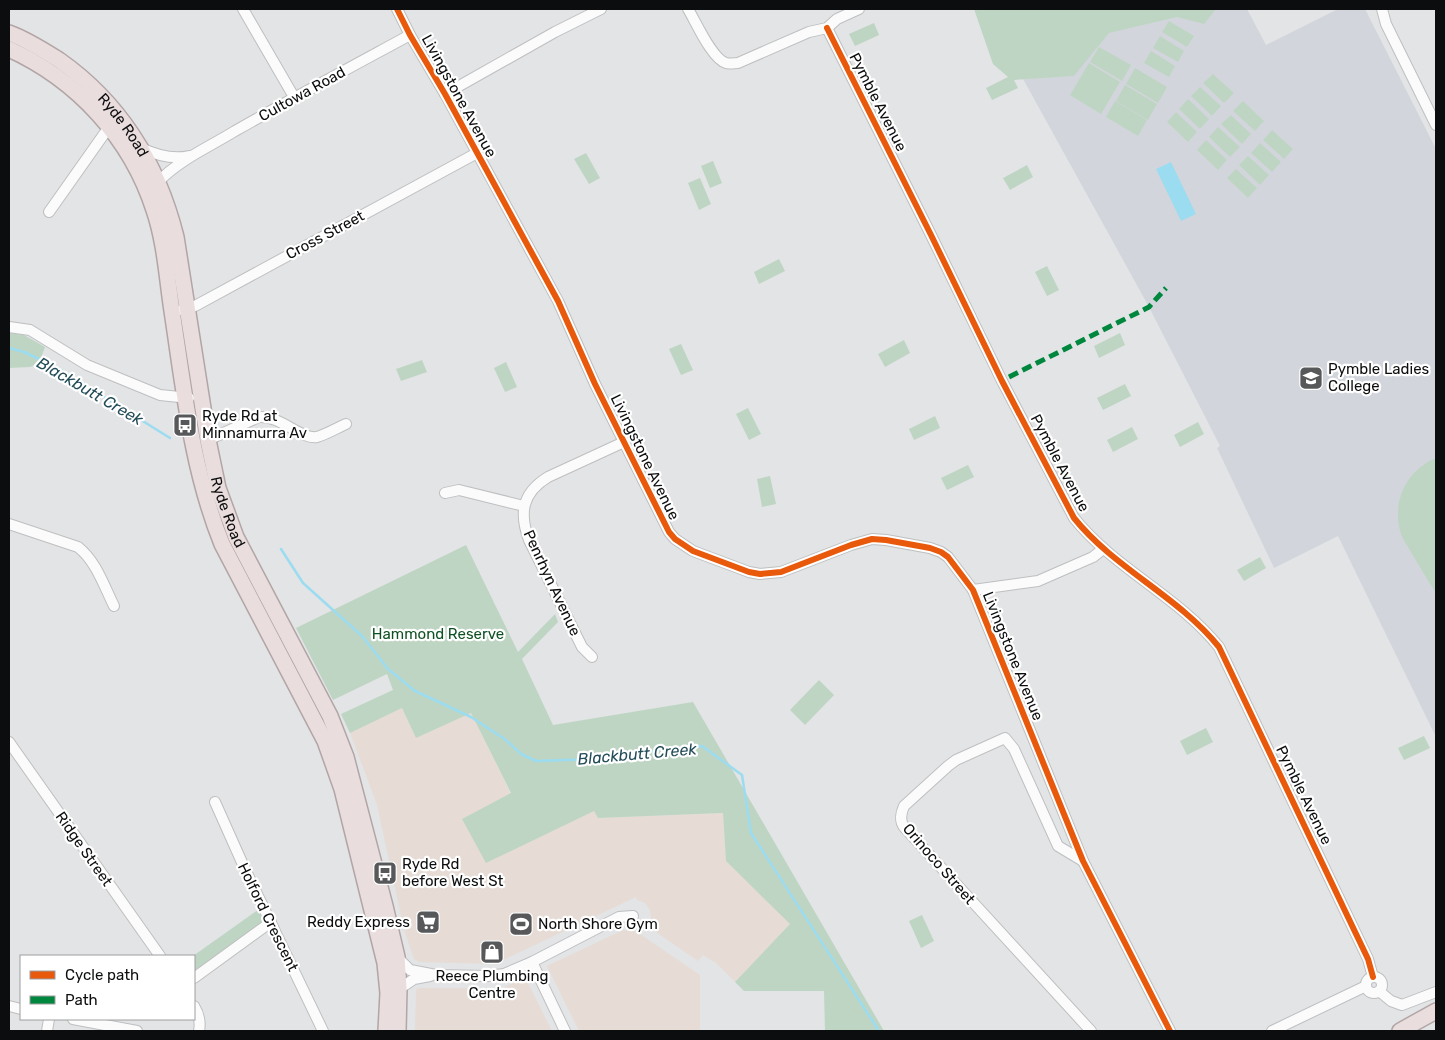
<svg xmlns="http://www.w3.org/2000/svg" width="1445" height="1040" font-family="Rubik,sans-serif">
  <rect width="100%" height="100%" fill="#e2e4e6"/>
  <!-- commercial -->
  <g fill="#e6dcd5">
    <polygon points="402,708 416,738 471,713 511,794 486,863 595,810 599,818 723,813 726,861 791,924 735,982 716,963 703,955 698,961 647,926 651,918 650,910 645,903 637,900 636,897 495,964 419,962 414,959 404,930 377,805 350,733"/>
    <polygon points="627,930 637,932 700,975 700,1031 579,1031 547,966 621,931"/>
    <polygon points="525,977 552,1031 415,1031 416,991 418,988 503,988"/>
  </g>
  <!-- built -->
  <polygon fill="#d2d6dc" points="1090,9 1247,9 1266,45 1338,9 1365,9 1436,149 1436,737 1338,536 1274,568 1217,448 1220,446 1149,307 1007,50"/>
  <!-- green -->
  <g fill="#bfd5c3">
    <polygon points="974,9 1216,9 1204,24 1177,17 1109,33 1074,76 1014,80 1018,88 992,100 986,88 1008,77 993,64"/>
    <polygon points="1169,21 1194,36 1187,47 1162,32"/>
    <polygon points="874,23 879,35 855,46 849,34"/>
    <polygon points="1160,36 1184,51 1178,62 1153,48"/>
    <polygon points="1099,47 1131,65 1122,81 1090,62"/>
    <polygon points="1151,51 1175,66 1169,77 1144,63"/>
    <polygon points="1089,63 1120,82 1101,114 1070,95"/>
    <polygon points="1135,68 1167,87 1158,103 1126,84"/>
    <polygon points="1213,74 1234,93 1224,103 1203,83"/>
    <polygon points="1125,85 1157,104 1148,120 1116,101"/>
    <polygon points="1200,87 1221,106 1212,116 1191,96"/>
    <polygon points="1188,99 1209,119 1200,129 1179,109"/>
    <polygon points="1115,101 1147,120 1138,136 1106,117"/>
    <polygon points="1243,101 1264,121 1255,131 1233,111"/>
    <polygon points="1176,112 1197,132 1188,142 1167,122"/>
    <polygon points="1231,115 1251,134 1242,144 1221,124"/>
    <polygon points="1218,127 1240,147 1230,157 1209,137"/>
    <polygon points="1272,130 1293,149 1284,159 1263,140"/>
    <polygon points="1206,140 1227,160 1218,170 1197,150"/>
    <polygon points="1260,143 1281,162 1272,172 1251,153"/>
    <polygon points="586,153 600,178 589,184 574,159"/>
    <polygon points="1248,156 1269,175 1260,185 1239,165"/>
    <polygon points="713,161 722,183 710,188 701,166"/>
    <polygon points="1027,165 1033,177 1010,190 1003,178"/>
    <polygon points="1236,169 1257,188 1248,198 1227,178"/>
    <polygon points="700,178 711,204 699,210 688,183"/>
    <polygon points="779,259 785,271 759,284 754,272"/>
    <polygon points="1047,266 1059,290 1047,296 1035,272"/>
    <polygon points="9,333 24,335 45,347 39,363 30,367 9,368"/>
    <polygon points="1120,333 1125,345 1099,358 1094,346"/>
    <polygon points="904,340 910,353 885,367 878,354"/>
    <polygon points="681,344 693,370 681,375 669,349"/>
    <polygon points="422,360 427,372 401,381 396,369"/>
    <polygon points="506,362 517,387 505,392 494,368"/>
    <polygon points="1125,384 1131,396 1103,410 1097,398"/>
    <polygon points="748,408 761,434 749,440 736,414"/>
    <polygon points="935,416 940,428 914,440 909,429"/>
    <polygon points="1198,422 1204,434 1180,447 1174,435"/>
    <polygon points="1132,427 1138,439 1113,452 1107,440"/>
    <path d="M1436,458V593C1428,581 1420,567 1412,554C1409,547 1403,541 1401,534C1391,503 1406,470 1436,458Z"/>
    <polygon points="968,465 974,477 947,490 941,478"/>
    <polygon points="770,476 776,504 762,507 757,479"/>
    <polygon points="466,545 518,652 555,614 558,622 522,659 553,725 693,702 884,1031 825,1031 824,991 744,991 735,982 790,924 726,861 723,813 598,818 594,811 486,863 462,819 511,793 471,713 416,738 402,708 350,733 341,714 393,690 387,674 333,700 296,628"/>
    <polygon points="1260,557 1266,568 1244,581 1237,570"/>
    <polygon points="819,680 834,695 805,725 790,710"/>
    <polygon points="1206,728 1213,742 1187,755 1180,741"/>
    <polygon points="1424,736 1430,748 1404,760 1398,748"/>
    <polygon points="262,907 268,918 194,973 193,956"/>
    <polygon points="922,915 934,941 921,948 909,921"/>
  </g>
  <!-- water -->
  <polygon fill="#9cdcf0" points="1171,162 1196,214 1181,221 1156,169"/>
  <g fill="none" stroke-linecap="round" stroke-linejoin="round">
    <!-- stream -->
    <g stroke="#9cdcf0" stroke-width="2.5">
      <polyline points="9,348 24,352 56,367 170,438"/>
      <polyline points="281,549 303,583 362,636 388,669 415,691 471,717 506,740 521,754 536,761 624,758 662,749 702,746 742,775 751,833 879,1031"/>
    </g>
    <!-- minor casing -->
    <g stroke="#bebfc0" stroke-width="12">
      <g id="minor">
        <polyline points="243,9 294,97"/>
        <polyline points="397,9 410,35 445,94 558,301 595,384 669,532 675,539 693,551 749,572 760,574 781,572 851,545 872,539 886,540 930,548 941,552 948,557 973,590 1083,861 1170,1031"/>
        <path d="M688,9C696,22 712,59 726,63C729,64 735,63 738,63L809,32L827,28L837,19L859,9"/>
        <polyline points="1382,9 1386,24 1436,125"/>
        <path d="M827,28L931,235L1002,381L1074,518C1115,569 1178,596 1219,647L1368,959L1373,977"/>
        <polyline points="445,94 555,32 601,9"/>
        <path d="M141,148C156,155 172,160 189,156"/>
        <path d="M158,182C179,160 209,147 235,131C293,98 351,67 410,35"/>
        <polyline points="49,212 109,127"/>
        <polyline points="182,310 188,309 195,306 477,153"/>
        <polyline points="9,327 30,330 87,365 160,395 189,398"/>
        <path d="M208,440L259,417C280,415 301,440 317,437C327,434 337,428 346,424"/>
        <polyline points="445,493 459,490 524,506"/>
        <path d="M9,524L78,547C96,561 104,586 114,606"/>
        <polyline points="973,590 1038,581 1093,557 1103,549"/>
        <path d="M592,657L582,647L529,540C519,513 522,493 548,477L624,442"/>
        <polyline points="9,742 160,956"/>
        <polyline points="215,802 244,867 323,1031"/>
        <path d="M1083,861L1058,846L1014,749L1005,738L956,760L948,766L904,806C901,813 899,820 904,827L1091,1031"/>
        <polyline points="397,957 410,970 436,975 488,976 504,974 532,962 619,917 633,916"/>
        <polyline points="532,962 565,1031"/>
        <circle cx="1374" cy="985" r="8"/>
        <polyline points="194,978 271,922"/>
        <polyline points="399,989 414,979 430,976"/>
        <polyline points="1379,991 1391,1001 1402,1005 1436,992"/>
        <polyline points="9,1006 21,1009"/>
        <path d="M194,1006C199,1014 201,1021 199,1031"/>
        <polyline points="73,1019 137,1031"/>
        <polyline points="47,1031 49,1019"/>
        <polyline points="1272,1031 1366,986"/>
      </g>
    </g>
    <!-- highway casing -->
    <g stroke="#b2a5a6" stroke-width="18">
      <g id="highway">
        <path id="s1" d="M9,33C26,39 43,50 59,60C120,103 158,165 176,237L208,440L218,488L236,537L330,716L346,757L385,906L397,957L399,989L398,1031"/>
        <path d="M9,49C77,80 131,138 154,210C165,242 167,278 172,311C184,390 192,470 222,544L325,741L342,789L385,963L388,993L386,1031"/>
        <polyline points="1400,1031 1436,1011"/>
      </g>
    </g>
    <!-- minor -->
    <use href="#minor" stroke="#fbfbfb" stroke-width="10"/>
    <!-- highway -->
    <use href="#highway" stroke="#eaddde" stroke-width="15"/>
    <!-- quiet -->
    <polyline stroke="#00873e" stroke-width="5" stroke-dasharray="10 5" stroke-linecap="butt" points="1009,377 1149,307 1166,288"/>
    <!-- cycleway casing -->
    <g stroke="#fff" stroke-width="9">
      <g id="cycleway">
        <polyline points="397,9 410,35 445,94 558,301 595,384 669,532 675,539 693,551 749,572 760,574 781,572 851,545 872,539 886,540 930,548 941,552 948,557 973,590 1083,861 1170,1031"/>
        <path d="M827,28L931,235L1002,381L1074,518C1115,569 1178,596 1219,647L1368,959L1373,977"/>
      </g>
    </g>
    <!-- cycleway -->
    <use href="#cycleway" stroke="#e8590c" stroke-width="6"/>
  </g>
  <!-- icons -->
  <defs>
    <g id="school-square" transform="scale(1.25)"><rect x="-9" y="-9" width="18" height="18" rx="4" fill="#57585a" stroke="#fff"/><path d="M0-5L7-2L0 1L-7-2ZM-4 1L0 2.5L4 1V4Q0 6-4 4Z" fill="#fff"/></g>
    <g id="bus-square" transform="scale(1.25)"><rect x="-9" y="-9" width="18" height="18" rx="4" fill="#57585a" stroke="#fff"/><path d="M-5-6H5V4H4V6H2V4H-2V6H-4V4H-5ZM-3.5-4V0h7V-4ZM-3.5 1.2v1.5H-2V1.2ZM2 1.2v1.5H3.5V1.2Z" fill="#fff"/></g>
    <g id="supermarket-square" transform="scale(1.25)"><rect x="-9" y="-9" width="18" height="18" rx="4" fill="#57585a" stroke="#fff"/><path d="M-6-5.5h2.5l.6 2H6L4.5 2H-2.5L-4.4-4H-6ZM-1.5 3.2a1.3 1.3 0 1 0 .1 0ZM3 3.2a1.3 1.3 0 1 0 .1 0Z" fill="#fff"/></g>
    <g id="stadium-square" transform="scale(1.25)"><rect x="-9" y="-9" width="18" height="18" rx="4" fill="#57585a" stroke="#fff"/><path d="M0-5a6.5 5 0 1 0 0 10a6.5 5 0 1 0 0-10ZM-3.5-1.8h7v3.6h-7Z" fill="#fff"/></g>
    <g id="shop-square" transform="scale(1.25)"><rect x="-9" y="-9" width="18" height="18" rx="4" fill="#57585a" stroke="#fff"/><path d="M-5-2.5h2.3a2.7 3.5 0 0 1 5.4 0H5L5.5 6h-11ZM-1.5-2.5h3a1.5 2.3 0 0 0-3 0Z" fill="#fff"/></g>
  </defs>
  <g fill-rule="evenodd">
    <use href="#school-square" x="1311" y="378"/>
    <use href="#bus-square" x="185" y="425"/>
    <use href="#bus-square" x="385" y="873"/>
    <use href="#supermarket-square" x="428" y="922"/>
    <use href="#stadium-square" x="521" y="924"/>
    <use href="#shop-square" x="492" y="952"/>
  </g>
  <g text-anchor="middle" dominant-baseline="central" stroke-width="4.5" stroke-linejoin="round" paint-order="stroke">
    <!-- street labels -->
    <g font-size="15" fill="#0c0d0e" stroke="#fff">
      <text transform="translate(302 94) rotate(-29)">Cultowa Road</text>
      <text transform="translate(459 96) rotate(61)">Livingstone Avenue</text>
      <text transform="translate(878 102) rotate(63)">Pymble Avenue</text>
      <text stroke="none"><textPath href="#s1" startOffset="149">Ryde Road</textPath></text>
      <text transform="translate(325 235) rotate(-28)">Cross Street</text>
      <text transform="translate(645 457) rotate(64)">Livingstone Avenue</text>
      <text transform="translate(1060 463) rotate(62)">Pymble Avenue</text>
      <text stroke="none"><textPath href="#s1" startOffset="554">Ryde Road</textPath></text>
      <text transform="translate(552 583) rotate(65)">Penrhyn Avenue</text>
      <text transform="translate(1013 656) rotate(68)">Livingstone Avenue</text>
      <text transform="translate(1304 795) rotate(64)">Pymble Avenue</text>
      <text transform="translate(84 849) rotate(55)">Ridge Street</text>
      <text transform="translate(939 864) rotate(49)">Orinoco Street</text>
      <text transform="translate(268 917) rotate(64)">Holford Crescent</text>
    </g>
    <!-- poi labels -->
    <g font-size="15" fill="#0c0d0e" stroke="#fff" text-anchor="start">
      <text x="1328" y="369">Pymble Ladies<tspan x="1328" dy="17">College</tspan></text>
      <text x="202" y="416">Ryde Rd at<tspan x="202" dy="17">Minnamurra Av</tspan></text>
      <text x="402" y="864">Ryde Rd<tspan x="402" dy="17">before West St</tspan></text>
      <text x="410" y="922" text-anchor="end">Reddy Express</text>
      <text x="538" y="924">North Shore Gym</text>
      <text x="492" y="976" text-anchor="middle">Reece Plumbing<tspan x="492" dy="17">Centre</tspan></text>
    </g>
    <!-- park labels -->
    <g font-size="15" fill="#0f5122" stroke="#fff">
      <text x="438" y="634">Hammond Reserve</text>
    </g>
    <!-- water labels -->
    <g font-size="16" font-style="italic" fill="#234c58" stroke="#fff">
      <text transform="translate(90 391) rotate(30)">Blackbutt Creek</text>
      <text transform="translate(637 754) rotate(-5)">Blackbutt Creek</text>
    </g>
  </g>
  <!-- border -->
  <rect width="1445" height="1040" fill="none" stroke="#0c0d0e" stroke-width="20"/>
  <!-- legend -->
  <rect x="20" y="955" width="175" height="65" fill="#ffffff" stroke="#9e9e9f"/>
  <rect x="30" y="971" width="25" height="8" fill="#e8590c" stroke="#9e9e9f"/>
  <text x="65" y="980" font-size="15" fill="#0c0d0e">Cycle path</text>
  <rect x="30" y="996" width="25" height="8" fill="#00873e" stroke="#9e9e9f"/>
  <text x="65" y="1005" font-size="15" fill="#0c0d0e">Path</text>
</svg>
